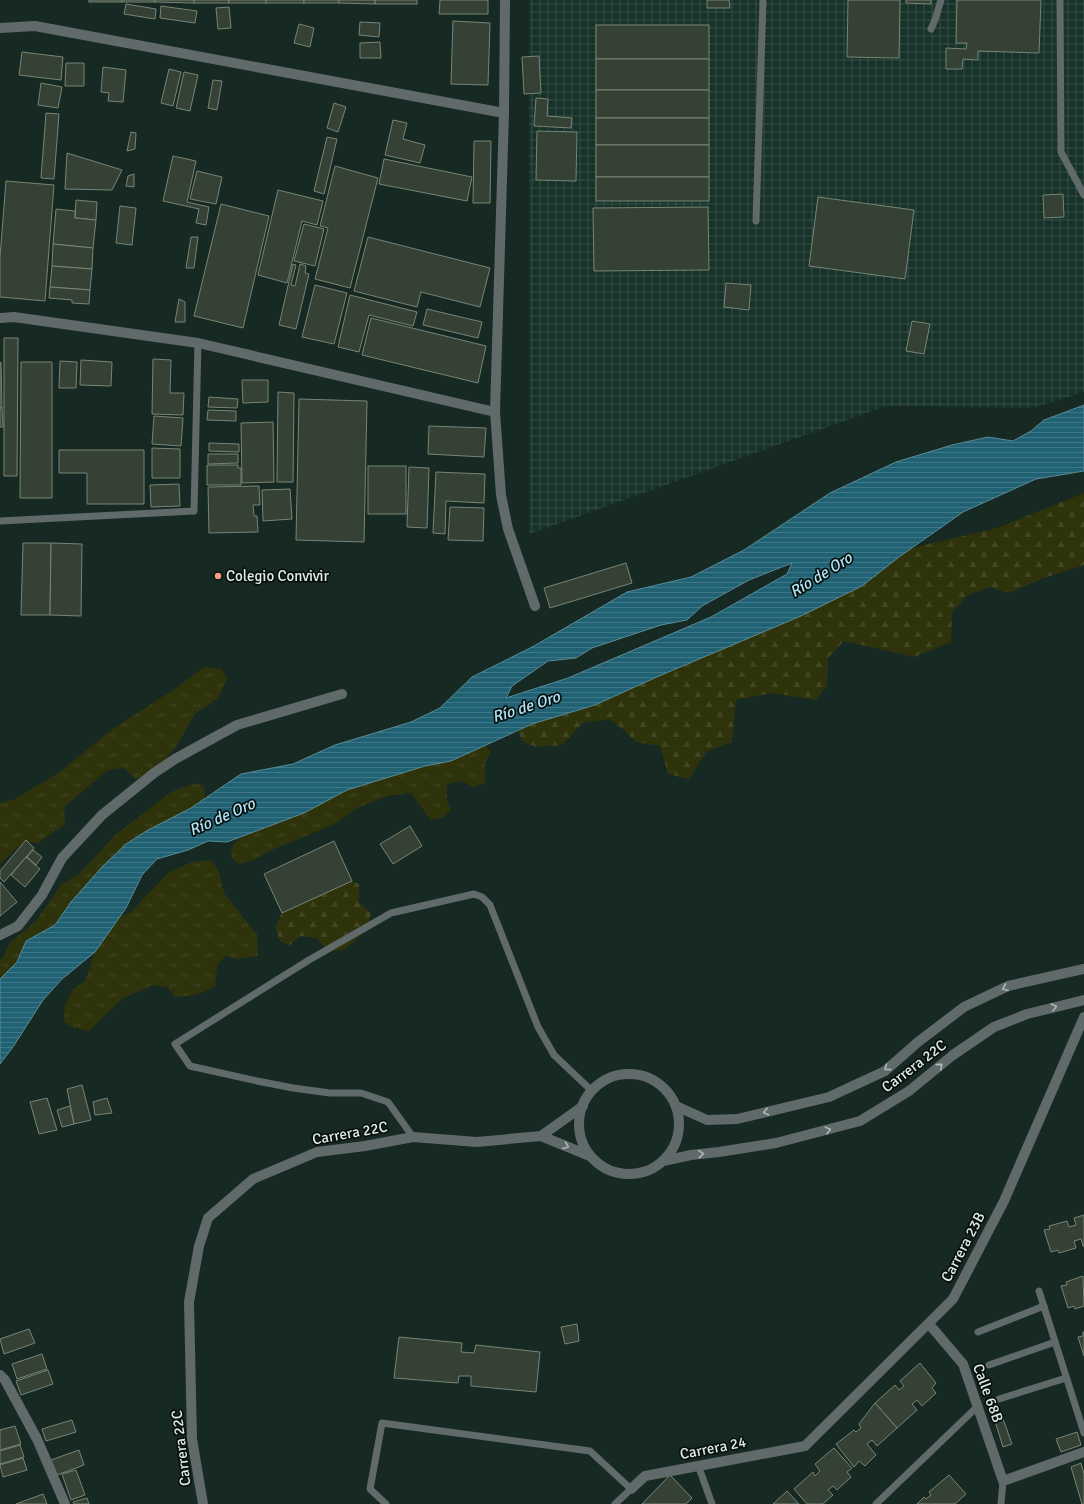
<svg xmlns="http://www.w3.org/2000/svg" width="1084" height="1504" font-family="Signika,sans-serif">
  <defs>
    <pattern id="industrial-grid" width="8" height="8" patternUnits="userSpaceOnUse"><rect width="8" height="8" fill="#173228"/><path d="M0 4h8M4 0v8" fill="none" stroke="#385047"/></pattern>
    <pattern id="grass-tufts" width="24" height="20" patternUnits="userSpaceOnUse"><rect width="24" height="20" fill="#2e330b"/><path d="M3 7l-1-3M5 7V3M7 7l1-3M15 17l-1-3M17 17v-4M19 17l1-3" fill="none" stroke="#424723"/></pattern>
    <pattern id="forest-firs" width="22" height="20" patternUnits="userSpaceOnUse"><rect width="22" height="20" fill="#2e330b"/><path d="M5 1l3.5 6h-7zM16 11l3.5 6h-7z" fill="#424723"/></pattern>
    <pattern id="water-rules" width="6" height="5" patternUnits="userSpaceOnUse"><rect width="6" height="5" fill="#206173"/><path d="M0 2.5h6" fill="none" stroke="#407887"/></pattern>
  </defs>
  <rect width="100%" height="100%" fill="#172923"/>
  <!-- industrial -->
  <polygon fill="url(#industrial-grid)" points="529,0 1084,0 1084,392 1033,408 886,406 529,534"/>
  <!-- grass -->
  <g fill="url(#grass-tufts)">
    <polygon points="204,667 222,669 227,679 218,698 195,714 177,745 155,772 135,779 124,768 108,770 64,807 65,824 38,843 25,841 0,864 0,803 15,799 57,774 114,728 172,691"/>
    <polygon points="485,746 491,751 485,764 485,783 473,787 462,781 447,784 447,801 451,810 442,818 431,820 411,793 388,796 357,808 335,824 269,851 254,860 239,864 231,857 232,847 242,836 304,813 347,790 425,766 451,761"/>
    <polygon points="195,783 204,786 205,798 191,808 148,830 126,844 102,867 71,902 55,925 26,941 17,962 0,979 0,959 3,958 10,943 36,921 61,885 80,873 115,835 171,792"/>
    <polygon points="210,860 218,869 224,893 257,935 258,956 238,959 225,956 217,966 215,987 195,995 175,997 167,987 153,985 122,999 89,1031 71,1027 64,1021 65,1005 73,989 85,981 95,952 120,916 130,913 169,872 192,862"/>
  </g>
  <!-- forest -->
  <g fill="url(#forest-firs)">
    <polygon points="1084,493 1084,565 1044,578 1008,593 990,587 968,595 952,612 951,642 914,657 844,641 828,658 827,685 816,700 772,693 736,700 732,742 707,751 689,779 668,774 660,746 636,742 625,731 609,719 583,723 562,745 536,747 522,741 518,731 532,724 595,705 659,676 899,557 912,548 997,528"/>
    <polygon points="352,881 359,884 359,903 371,913 368,929 344,950 328,951 316,938 300,936 290,945 280,941 275,927 282,913"/>
  </g>
  <!-- water -->
  <path fill="url(#water-rules)" stroke="#5a8b96" fill-rule="evenodd" d="M1084,405V471L1036,479L963,512L899,557L862,586L801,616L659,676L595,705L532,724L451,761L425,766L347,790L304,813L227,842L208,841L188,850L157,859L142,875L126,908L95,952L62,979L43,1000L13,1047L0,1064V979L17,962L26,941L55,925L71,902L102,867L126,844L148,830L191,808L241,774L293,764L335,745L411,722L440,708L472,677L534,646L627,592L691,577L744,550L830,493L896,462L952,445L988,437L1013,441L1031,431L1044,420ZM792,563L787,574L711,617L568,678L506,698L512,686L548,661L576,658L592,648L661,625L687,620L702,606L749,580Z"/>
  <!-- building -->
  <g fill="#354134" stroke="#778576">
    <rect x="89" y="0" width="33" height="2"/>
    <rect x="122" y="0" width="33" height="2"/>
    <polygon points="155,0 194,0 194,3 155,2"/>
    <rect x="194" y="0" width="35" height="3"/>
    <rect x="229" y="0" width="37" height="3"/>
    <rect x="266" y="0" width="38" height="3"/>
    <rect x="304" y="0" width="35" height="3"/>
    <polygon points="339,0 375,0 375,4 339,3"/>
    <rect x="375" y="0" width="42" height="4"/>
    <polygon points="440,0 488,0 488,14 439,14"/>
    <polygon points="707,0 729,0 730,8 707,8"/>
    <polygon points="848,0 900,0 899,58 847,57"/>
    <polygon points="906,0 931,0 931,4 906,3"/>
    <polygon points="957,0 1041,0 1039,53 978,51 978,60 963,59 962,69 946,69 946,48 966,49 967,43 956,43"/>
    <polygon points="126,4 156,9 155,19 124,14"/>
    <polygon points="161,6 197,11 195,23 160,18"/>
    <polygon points="229,7 231,28 218,29 216,8"/>
    <polygon points="453,21 490,23 488,85 451,84"/>
    <polygon points="360,22 380,23 379,37 359,35"/>
    <polygon points="299,24 314,28 310,47 294,43"/>
    <rect x="596" y="25" width="113" height="34"/>
    <polygon points="380,42 381,58 360,58 360,43"/>
    <polygon points="22,52 63,57 61,80 19,75"/>
    <polygon points="539,56 541,93 524,94 522,57"/>
    <rect x="596" y="59" width="113" height="31"/>
    <polygon points="66,63 84,63 84,86 65,86"/>
    <polygon points="103,67 126,70 123,102 108,101 109,93 101,92"/>
    <polygon points="169,69 181,72 173,106 161,103"/>
    <polygon points="184,72 198,75 190,111 176,108"/>
    <polygon points="213,80 222,81 217,110 208,108"/>
    <polygon points="41,83 62,87 58,108 38,105"/>
    <rect x="596" y="90" width="113" height="28"/>
    <polygon points="536,98 548,99 547,116 572,118 571,128 534,126"/>
    <polygon points="334,103 346,107 338,132 327,128"/>
    <polygon points="46,113 59,114 54,179 41,178"/>
    <rect x="596" y="118" width="113" height="27"/>
    <polygon points="393,120 407,123 403,139 425,145 420,163 385,155"/>
    <polygon points="537,131 577,132 576,181 536,180"/>
    <polygon points="131,132 136,133 135,149 127,151"/>
    <polygon points="327,137 337,139 324,194 314,191"/>
    <polygon points="474,141 491,141 490,203 473,203"/>
    <rect x="596" y="145" width="113" height="32"/>
    <polygon points="67,153 122,170 112,190 65,189"/>
    <polygon points="173,156 196,161 187,202 209,207 206,225 196,223 199,209 163,201"/>
    <polygon points="384,159 472,177 467,201 379,184"/>
    <polygon points="335,166 378,178 350,288 315,279 328,228 320,226"/>
    <polygon points="197,171 222,177 216,204 190,199"/>
    <polygon points="134,174 134,187 126,186 128,176"/>
    <rect x="596" y="177" width="113" height="24"/>
    <polygon points="6,181 54,185 45,301 0,297 0,257"/>
    <polygon points="278,190 323,201 317,225 302,221 287,283 258,275"/>
    <polygon points="1063,194 1064,217 1044,218 1043,195"/>
    <polygon points="818,197 914,210 905,279 809,266"/>
    <polygon points="76,200 97,202 96,220 75,218"/>
    <polygon points="221,204 269,216 243,328 194,316"/>
    <polygon points="120,206 136,208 132,245 116,243"/>
    <polygon points="708,207 709,270 594,271 593,208"/>
    <polygon points="56,209 75,211 75,218 96,220 93,248 53,244"/>
    <polygon points="304,224 324,229 315,266 294,261"/>
    <polygon points="191,237 198,237 194,268 186,268"/>
    <polygon points="368,237 490,268 480,307 421,292 417,307 354,291"/>
    <polygon points="53,244 93,248 92,269 52,266"/>
    <polygon points="293,264 296,265 291,285 295,286 300,264 306,266 305,273 309,274 296,329 279,325"/>
    <polygon points="52,266 92,269 90,290 50,287"/>
    <polygon points="726,283 751,285 749,310 724,307"/>
    <polygon points="315,285 347,293 334,344 302,337"/>
    <polygon points="50,287 90,290 89,304 72,303 72,300 49,298"/>
    <polygon points="350,295 417,312 413,326 369,315 359,352 338,347"/>
    <polygon points="179,299 185,302 185,322 175,322"/>
    <polygon points="427,309 482,322 478,338 423,325"/>
    <polygon points="371,318 486,346 478,383 362,355"/>
    <polygon points="912,321 930,324 924,354 906,351"/>
    <polygon points="4,338 18,338 17,476 4,476"/>
    <polygon points="153,359 171,360 170,393 184,393 183,415 152,414"/>
    <polygon points="81,360 112,362 111,386 80,385"/>
    <polygon points="60,361 77,362 76,388 59,388"/>
    <polygon points="1,362 2,408 0,408 0,363"/>
    <polygon points="21,362 52,362 52,498 20,498"/>
    <polygon points="242,380 268,380 268,402 243,403"/>
    <polygon points="278,392 294,393 293,482 277,482"/>
    <polygon points="209,397 238,399 237,408 208,407"/>
    <polygon points="299,399 367,401 364,542 296,540"/>
    <polygon points="0,408 2,408 3,427 0,427"/>
    <polygon points="208,410 236,411 236,421 207,420"/>
    <polygon points="154,416 183,418 181,446 152,444"/>
    <polygon points="273,422 274,482 242,483 241,423"/>
    <polygon points="429,426 486,428 484,457 428,454"/>
    <polygon points="209,443 239,444 239,452 209,451"/>
    <polygon points="152,448 180,449 180,478 152,478"/>
    <polygon points="59,450 144,450 144,504 87,504 87,473 59,473"/>
    <polygon points="208,454 238,454 238,463 208,464"/>
    <polygon points="207,465 238,465 238,468 241,468 241,485 207,485"/>
    <rect x="368" y="466" width="38" height="48"/>
    <polygon points="409,467 429,468 427,528 407,527"/>
    <polygon points="436,472 485,474 484,503 446,501 445,534 433,533"/>
    <polygon points="179,484 180,506 151,507 150,485"/>
    <polygon points="259,486 260,505 253,505 254,516 257,516 258,532 209,533 208,487"/>
    <polygon points="290,489 292,519 263,521 262,490"/>
    <polygon points="450,507 484,508 483,541 448,540"/>
    <polygon points="23,543 51,543 50,615 21,615"/>
    <polygon points="51,543 82,544 81,616 50,615"/>
    <polygon points="626,563 632,583 550,608 544,588"/>
    <polygon points="410,826 422,846 393,864 380,844"/>
    <polygon points="26,840 34,848 4,882 0,878 0,871"/>
    <polygon points="334,841 352,881 282,913 264,874"/>
    <polygon points="33,850 42,857 36,865 27,857"/>
    <polygon points="26,857 40,869 25,887 11,875"/>
    <polygon points="0,882 17,902 0,916"/>
    <polygon points="82,1085 91,1120 74,1124 67,1089"/>
    <polygon points="47,1098 57,1130 39,1134 30,1102"/>
    <polygon points="107,1098 112,1113 95,1115 93,1102"/>
    <polygon points="70,1106 74,1124 62,1127 57,1110"/>
    <polygon points="1084,1215 1084,1246 1083,1246 1081,1239 1074,1241 1076,1248 1059,1253 1058,1250 1051,1252 1044,1230 1050,1229 1049,1226 1067,1221 1069,1227 1076,1225 1074,1218"/>
    <polygon points="1083,1276 1084,1306 1075,1309 1074,1306 1068,1308 1061,1286 1067,1285 1066,1282"/>
    <polygon points="577,1324 579,1341 565,1344 561,1327"/>
    <polygon points="29,1329 35,1343 4,1354 0,1339"/>
    <polygon points="1083,1332 1084,1332 1084,1356 1078,1337 1083,1336"/>
    <polygon points="399,1337 462,1343 461,1352 474,1353 476,1345 540,1352 536,1392 471,1386 471,1376 459,1376 458,1383 394,1378"/>
    <polygon points="42,1354 47,1369 17,1379 12,1364"/>
    <polygon points="920,1363 936,1383 932,1388 936,1393 922,1406 917,1400 912,1404 917,1410 897,1428 875,1403 895,1385 899,1390 904,1386 900,1381"/>
    <polygon points="48,1370 53,1384 21,1395 16,1381"/>
    <polygon points="875,1403 897,1428 877,1446 872,1440 867,1444 876,1455 865,1466 859,1461 854,1467 836,1444 854,1430 856,1432 861,1428 859,1424"/>
    <polygon points="1002,1416 1012,1444 1003,1447 994,1418"/>
    <polygon points="72,1420 76,1432 46,1441 42,1429"/>
    <polygon points="15,1426 21,1444 0,1450 0,1430"/>
    <polygon points="1077,1432 1081,1445 1061,1452 1056,1439"/>
    <polygon points="20,1445 24,1457 0,1464 0,1451"/>
    <polygon points="834,1448 852,1468 847,1472 851,1477 837,1490 833,1486 828,1490 833,1495 823,1504 807,1504 794,1489 813,1472 815,1476 820,1471 815,1464"/>
    <polygon points="79,1450 84,1465 57,1475 51,1460"/>
    <polygon points="23,1458 27,1470 3,1477 0,1465"/>
    <polygon points="1081,1463 1084,1474 1084,1504 1082,1504 1071,1467"/>
    <polygon points="76,1470 85,1495 71,1500 62,1474"/>
    <polygon points="670,1475 692,1498 686,1504 642,1504"/>
    <polygon points="949,1475 966,1494 955,1504 917,1504 924,1497 926,1499 931,1495 929,1492"/>
    <polygon points="787,1491 799,1504 773,1504"/>
    <polygon points="43,1494 47,1504 16,1504"/>
    <polygon points="87,1498 89,1504 74,1504 73,1502"/>
  </g>
  <g fill="none" stroke-linecap="round" stroke-linejoin="round">
    <!-- service -->
    <g stroke="#606a6a" stroke-width="7">
      <polyline points="1060,0 1061,152 1084,195"/>
      <polyline points="931,29 935,20 941,0"/>
      <polyline points="756,221 763,0"/>
      <polyline points="0,521 194,511 198,343"/>
      <polyline points="413,1137 388,1102 361,1093 330,1093 293,1088 257,1081 190,1066 175,1044 309,960 391,913 474,894 482,897 490,905 538,1027 554,1055 592,1091"/>
      <polyline points="1039,1291 1084,1433"/>
      <polyline points="978,1332 1044,1306"/>
      <polyline points="989,1365 1055,1342"/>
      <polyline points="999,1399 1066,1378"/>
      <polyline points="698,1465 712,1504"/>
      <polyline points="386,1504 370,1489 382,1423 590,1451 631,1489 615,1504"/>
      <polyline points="876,1504 978,1406"/>
      <polyline points="1001,1504 1003,1481"/>
    </g>
    <!-- minor -->
    <g stroke="#606a6a" stroke-width="10">
      <polyline points="505,0 504,113 495,412 501,495 508,529 535,606"/>
      <polyline points="0,28 35,26 504,113"/>
      <polyline points="0,318 14,317 198,343 495,412"/>
      <polyline points="0,935 18,926 42,895 62,858 102,815 154,773 175,759 237,725 342,694"/>
      <circle cx="629" cy="1124" r="50"/>
      <polyline points="676,1106 707,1120 737,1119 829,1097 885,1071 918,1042 964,1007 1008,986 1084,969"/>
      <polyline points="541,1136 583,1106"/>
      <polyline points="663,1161 691,1155 719,1152 776,1143 860,1121 909,1091 953,1055 994,1027 1027,1014 1084,1000"/>
      <polyline points="929,1324 963,1364 1003,1481 1084,1452"/>
      <polyline points="0,1375 5,1380 37,1439 65,1504"/>
      <polyline points="631,1489 645,1476 805,1446 953,1299 1004,1201 1084,1017"/>
      <polyline points="203,1504 192,1439 189,1302 199,1246 208,1218 253,1179 317,1152 365,1146 413,1137 477,1142 541,1136 590,1156"/>
    </g>
  </g>
  <!-- one-way arrows -->
  <defs><path id="oneway-chevron" d="M-2-3.5L2.5 0L-2 3.5" fill="none" stroke-width="1.6" stroke-linecap="round" stroke-linejoin="round"/></defs>
  <g stroke="#adb8b5">
    <use href="#oneway-chevron" transform="translate(1005 988) rotate(159)"/>
    <use href="#oneway-chevron" transform="translate(1054 1007) rotate(-14)"/>
    <use href="#oneway-chevron" transform="translate(940 1066) rotate(-40)"/>
    <use href="#oneway-chevron" transform="translate(887 1068) rotate(143)"/>
    <use href="#oneway-chevron" transform="translate(766 1112) rotate(168)"/>
    <use href="#oneway-chevron" transform="translate(828 1130) rotate(-15)"/>
    <use href="#oneway-chevron" transform="translate(566 1146) rotate(22)"/>
    <use href="#oneway-chevron" transform="translate(701 1154) rotate(-5)"/>
  </g>
  <!-- markers -->
  <circle fill="#f39f85" stroke="#08100d" stroke-width="1.5" cx="218" cy="576" r="4"/>
  <g text-anchor="middle" dominant-baseline="central" stroke-width="3.5" stroke-linejoin="round" paint-order="stroke">
    <!-- poi labels -->
    <g font-size="15" fill="#e0ece7" stroke="#08100d" text-anchor="start">
      <text x="226" y="576">Colegio Convivir</text>
    </g>
    <!-- street labels -->
    <g font-size="15" fill="#e0ece7" stroke="#08100d">
      <text transform="translate(914 1066) rotate(-37)">Carrera 22C</text>
      <text transform="translate(350 1133) rotate(-10)">Carrera 22C</text>
      <text transform="translate(963 1247) rotate(-62)">Carrera 23B</text>
      <text transform="translate(988 1393) rotate(70)">Calle 68B</text>
      <text transform="translate(181 1448) rotate(-97)">Carrera 22C</text>
      <text transform="translate(713 1448) rotate(-11)">Carrera 24</text>
    </g>
    <!-- water labels -->
    <g font-size="16" font-style="italic" fill="#afe3f5" stroke="#08100d">
      <text transform="translate(821 575) rotate(-32)">Río de Oro</text>
      <text transform="translate(526 707) rotate(-18)">Río de Oro</text>
      <text transform="translate(222 817) rotate(-24)">Río de Oro</text>
    </g>
  </g>
</svg>
